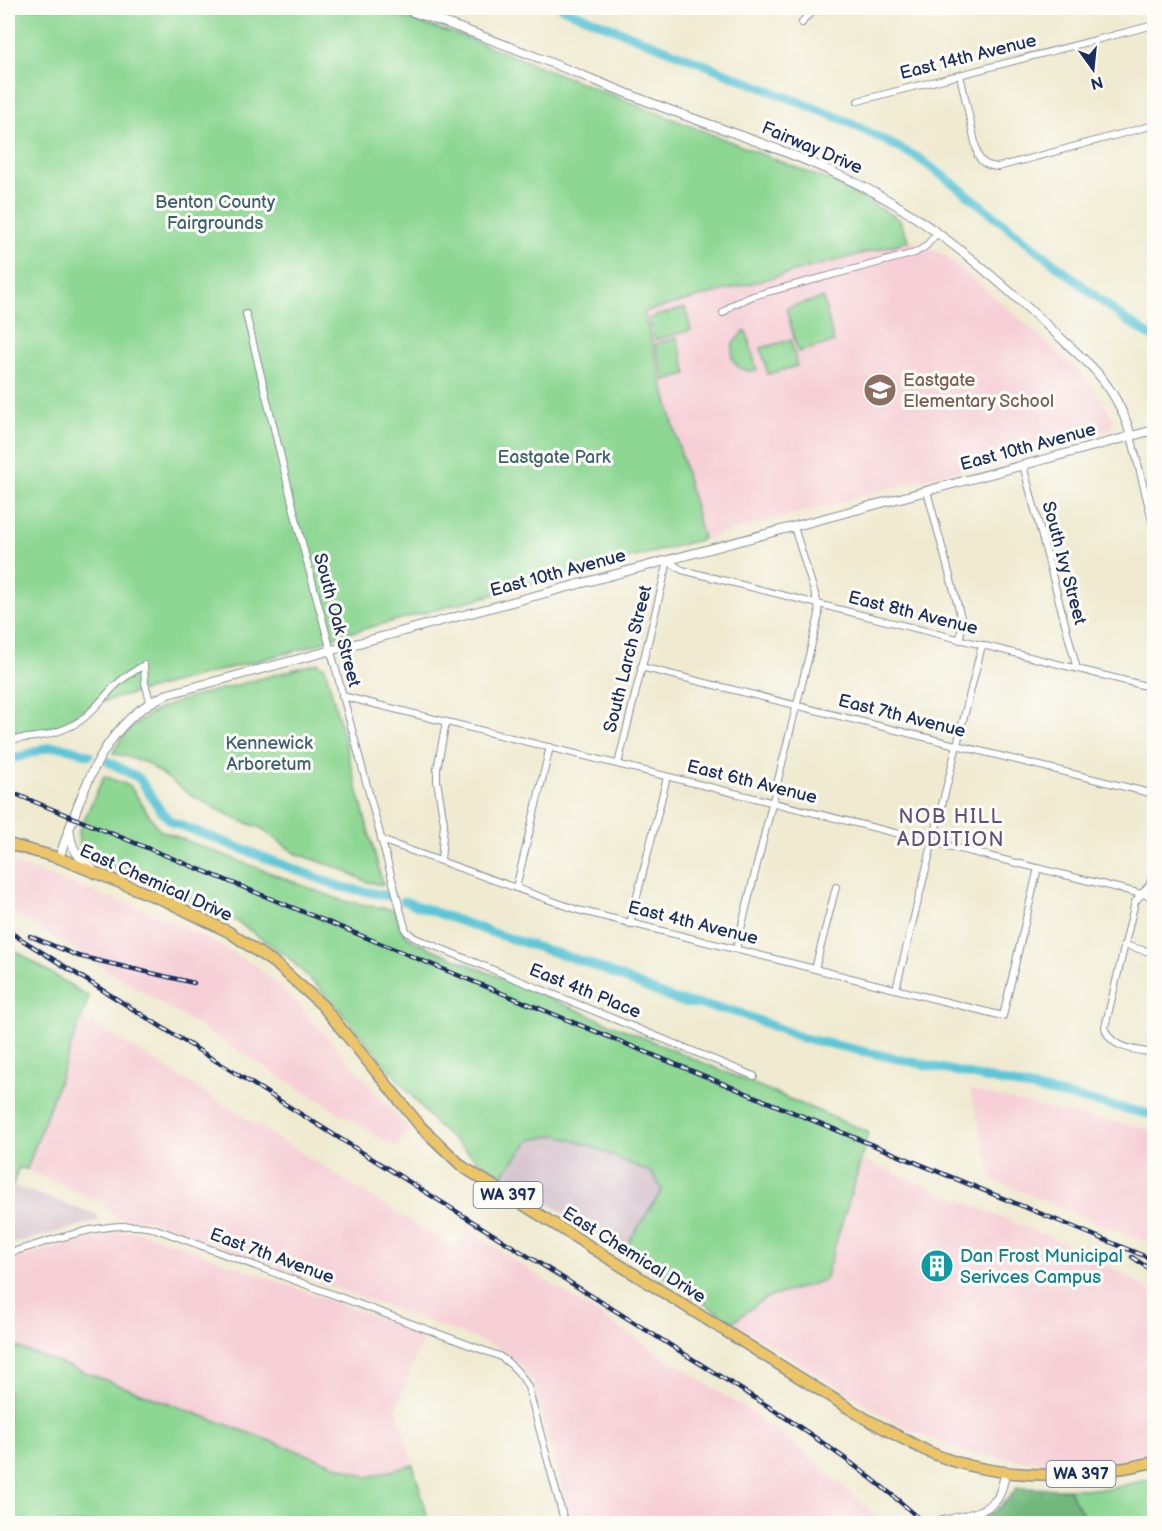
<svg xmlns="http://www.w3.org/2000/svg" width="1162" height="1531" font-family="'Balsamiq Sans',sans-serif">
  <rect width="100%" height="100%" fill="#fdfcf7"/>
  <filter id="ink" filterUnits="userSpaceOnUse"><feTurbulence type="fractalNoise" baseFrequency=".0167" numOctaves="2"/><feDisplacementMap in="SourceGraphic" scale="12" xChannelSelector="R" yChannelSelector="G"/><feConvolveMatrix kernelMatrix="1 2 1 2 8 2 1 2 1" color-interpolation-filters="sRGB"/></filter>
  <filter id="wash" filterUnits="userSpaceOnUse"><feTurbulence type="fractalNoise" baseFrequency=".008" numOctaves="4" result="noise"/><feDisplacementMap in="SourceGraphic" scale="24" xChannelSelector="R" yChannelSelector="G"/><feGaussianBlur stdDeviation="1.35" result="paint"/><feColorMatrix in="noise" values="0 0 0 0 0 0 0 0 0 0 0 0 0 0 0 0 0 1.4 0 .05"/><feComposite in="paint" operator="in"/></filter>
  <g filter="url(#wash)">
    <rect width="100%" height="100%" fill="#efead0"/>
    <!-- built -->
    <g fill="#f6cfd6">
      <polygon points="911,241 944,255 1004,305 1080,372 1100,396 1108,408 1114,421 1111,428 1105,431 703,539 644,312"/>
      <polygon points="8,862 142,909 204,937 256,966 298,1004 408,1129 397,1148 8,909"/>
      <polygon points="82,1016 455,1249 467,1230 752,1413 812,1459 884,1523 571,1523 534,1385 520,1364 495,1346 149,1220 114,1217 104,1203 27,1170"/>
      <polygon points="970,1090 1079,1116 1154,1130 1154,1245 993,1180"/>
      <polygon points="862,1160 1086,1252 1146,1288 1154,1297 1154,1451 1121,1460 1077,1464 1020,1460 968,1453 905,1428 733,1322 764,1299 825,1280 836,1237"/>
      <polygon points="133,1231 153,1236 424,1335 397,1408 413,1465 368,1477 8,1344 8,1260 109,1234"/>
    </g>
    <!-- industrial -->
    <g fill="#d1bdc9">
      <polygon points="557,1135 591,1146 652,1173 662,1190 623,1251 502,1175 530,1140"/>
      <polygon points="8,1184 98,1215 98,1221 8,1245"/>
    </g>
    <!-- green -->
    <g fill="#8dd793" stroke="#548378" stroke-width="1.5">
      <polygon points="8,8 371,8 465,37 835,183 899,219 909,241 644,312 703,539 337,636 313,646 90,705 61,726 18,735 8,733"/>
      <polygon points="823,298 834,342 798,352 786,308"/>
      <polygon points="685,308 691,330 655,340 649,318"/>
      <path d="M744,331L747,333L757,371C745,372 736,369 732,357L733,343Z"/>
      <polygon points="677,338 687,374 665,380 655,344"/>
      <polygon points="791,340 797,366 768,374 761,348"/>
      <path d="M318,663L325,668L383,885L367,882L339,868L295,853L261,828L238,820L191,795L145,762L113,753C136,706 189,698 234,686C262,678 290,671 318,663Z"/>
      <path d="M104,776L130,786L159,830L343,901L395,910L402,931L413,941L868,1132C857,1182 838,1230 825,1280L764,1299L733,1322L623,1251L662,1190L652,1173L591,1146L557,1135L530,1140L502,1175L476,1159L437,1126L332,1001L287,956L233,919L87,857L80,848L78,833Z"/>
      <polygon points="8,946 89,997 27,1169 18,1168 13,1186 8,1184"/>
      <polygon points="8,1344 368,1477 413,1465 429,1523 8,1523"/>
      <polygon points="1154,1478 1154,1523 1088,1523 1068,1489 1109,1489"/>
    </g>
    <!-- forest -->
    <path fill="#72b87d" stroke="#46746e" stroke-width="1.5" d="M1017,1488L1068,1489L1088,1523H966C990,1518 1002,1507 1017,1488Z"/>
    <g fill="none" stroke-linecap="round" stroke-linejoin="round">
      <!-- canal -->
      <g stroke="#5cc5d7" stroke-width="9">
        <polyline points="562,8 844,120 917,157 954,184 1123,318 1154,338"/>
        <path d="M8,758C21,759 33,751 46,748C60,744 75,750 89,755"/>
        <polyline points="109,762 139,778 161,811 172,822 341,887 390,896"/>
        <polyline points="404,901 496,934 588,963 675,1000 737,1012 803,1038 1154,1115"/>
      </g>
    </g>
  </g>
  <g filter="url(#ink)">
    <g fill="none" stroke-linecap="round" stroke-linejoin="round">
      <!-- minor casing -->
      <g stroke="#858c97" stroke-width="8">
        <g id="minor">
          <polyline points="798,8 807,15"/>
          <path d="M802,23C808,12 816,10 828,8"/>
          <path d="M960,75L978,156C983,164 988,166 998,167L1154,125"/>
          <polyline points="858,101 1154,25"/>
          <polyline points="723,313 732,305 753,296 915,253 926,246 937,233"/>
          <polyline points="246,314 303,547 406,931 415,938 754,1076"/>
          <polyline points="1131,436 1154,528"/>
          <polyline points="1023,465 1077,669"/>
          <polyline points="927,491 962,621 960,640"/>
          <polyline points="641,667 1154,794"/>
          <polyline points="342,696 1154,897"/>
          <path d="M8,739C32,739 58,735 80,721C94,711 104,696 117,684C124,677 134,671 144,665L145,683L150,701"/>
          <polyline points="618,764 668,561 682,570 1154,688"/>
          <polyline points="381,840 578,910 1003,1016 1038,868"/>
          <polyline points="441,861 444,823 437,781 437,769 446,722"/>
          <path d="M1154,866L1150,884L1135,902L1105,1027C1109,1049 1137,1050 1154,1053"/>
          <polyline points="516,888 550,747"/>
          <polyline points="630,924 667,777"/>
          <polyline points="1124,945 1154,953"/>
          <polyline points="736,949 819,615 818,604 794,527"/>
          <polyline points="815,969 836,887"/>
          <polyline points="896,989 982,645"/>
          <path d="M8,1253C53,1241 110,1217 156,1229L499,1356C512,1364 521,1373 528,1387L565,1524"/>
        </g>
      </g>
      <!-- tertiary casing -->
      <g stroke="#858c97" stroke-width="10">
        <g id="tertiary">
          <path d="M400,8C487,35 570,71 654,104C735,135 819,159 893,203C965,247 1027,307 1089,364C1110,385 1123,408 1131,436"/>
          <path d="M70,833C71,848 80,860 92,868"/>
          <path d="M59,858C81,797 102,720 168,694L1154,430"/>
          <path d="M931,1524C952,1518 983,1516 997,1499C1002,1491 1003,1481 1006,1472"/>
        </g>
      </g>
      <!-- primary casing -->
      <g stroke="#858c97" stroke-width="13">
        <path id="primary" d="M8,844L59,858L168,902L229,932L277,965L322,1005L421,1127L463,1167L866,1419C886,1429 906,1441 927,1451C995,1482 1083,1479 1154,1462"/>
      </g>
      <!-- minor -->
      <use href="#minor" stroke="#fff" stroke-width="6"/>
      <!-- tertiary -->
      <use href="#tertiary" stroke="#fff" stroke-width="8"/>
      <!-- primary -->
      <use href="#primary" stroke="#ecc569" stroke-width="10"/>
      <!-- rail casing -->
      <g stroke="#1b2f5e" stroke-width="4.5">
        <g id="rail">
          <polyline points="8,791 1154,1260"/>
          <path d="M8,931L774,1410C827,1445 878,1480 925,1524"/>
          <polyline points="30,936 78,956 194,983"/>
          <polyline points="1132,1257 1154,1272"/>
        </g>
      </g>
      <!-- rail -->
      <use href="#rail" stroke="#fdfcf7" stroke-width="2" stroke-dasharray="7" stroke-linecap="butt"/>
    </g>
  </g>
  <!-- icons -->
  <defs>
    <g id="school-disc" transform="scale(1.725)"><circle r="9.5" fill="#8d6e63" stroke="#fdfcf7"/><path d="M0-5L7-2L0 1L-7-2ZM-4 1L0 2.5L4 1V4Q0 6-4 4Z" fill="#fff"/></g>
    <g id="building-disc" transform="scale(1.725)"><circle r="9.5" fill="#0f9aa8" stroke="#fdfcf7"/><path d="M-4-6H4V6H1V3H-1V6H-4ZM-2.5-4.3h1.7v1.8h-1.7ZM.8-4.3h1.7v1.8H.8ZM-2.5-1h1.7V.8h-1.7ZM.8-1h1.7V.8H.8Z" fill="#fff"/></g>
  </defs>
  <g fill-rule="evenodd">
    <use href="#school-disc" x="880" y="390"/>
    <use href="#building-disc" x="937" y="1266"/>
  </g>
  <g text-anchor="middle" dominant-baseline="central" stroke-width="6" stroke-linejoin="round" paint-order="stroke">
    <!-- shield labels -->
    <g fill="#fdfcf7" stroke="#5f6c8c" stroke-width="1.5">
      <rect x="473.5" y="1182" width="69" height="26" rx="4.5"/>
      <rect x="1046.5" y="1461" width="69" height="26" rx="4.5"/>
    </g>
    <g font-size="16" font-weight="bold" fill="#1b2f5e">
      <text x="508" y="1195">WA 397</text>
      <text x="1081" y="1474">WA 397</text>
    </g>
    <!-- street labels -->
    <g font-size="18" fill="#1b2f5e" stroke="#fdfcf7">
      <text transform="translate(968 57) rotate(-14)">East 14th Avenue</text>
      <text transform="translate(812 148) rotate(23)">Fairway Drive</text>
      <text transform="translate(1028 447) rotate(-15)">East 10th Avenue</text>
      <text transform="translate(1064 563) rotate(75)">South Ivy Street</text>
      <text transform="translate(558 573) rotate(-15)">East 10th Avenue</text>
      <text transform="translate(913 613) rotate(14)">East 8th Avenue</text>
      <text transform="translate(337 620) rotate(75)">South Oak Street</text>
      <text transform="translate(628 659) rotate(-76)">South Larch Street</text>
      <text transform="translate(902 716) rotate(14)">East 7th Avenue</text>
      <text transform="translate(752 782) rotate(14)">East 6th Avenue</text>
      <text transform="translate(156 883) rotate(24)">East Chemical Drive</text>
      <text transform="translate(693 923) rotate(14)">East 4th Avenue</text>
      <text transform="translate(585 991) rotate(22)">East 4th Place</text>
      <text transform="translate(634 1255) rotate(32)">East Chemical Drive</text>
      <text transform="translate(272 1256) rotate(20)">East 7th Avenue</text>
    </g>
    <!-- park labels -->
    <g font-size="18" fill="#3d616e" stroke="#fdfcf7">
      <text x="215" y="202">Benton County<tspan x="215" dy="21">Fairgrounds</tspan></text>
      <text x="554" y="457">Eastgate Park</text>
      <text x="269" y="743">Kennewick<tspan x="269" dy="21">Arboretum</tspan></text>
    </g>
    <!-- education labels -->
    <g font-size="18" fill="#785e54" stroke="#fdfcf7" text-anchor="start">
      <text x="903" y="380">Eastgate<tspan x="903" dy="21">Elementary School</tspan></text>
    </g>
    <!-- culture labels -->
    <g font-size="18" fill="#0d838f" stroke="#fdfcf7" text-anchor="start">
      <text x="960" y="1256">Dan Frost Municipal<tspan x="960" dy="21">Serivces Campus</tspan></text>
    </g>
    <!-- neighbourhood labels -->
    <g font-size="20" letter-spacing="1.5" fill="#60507c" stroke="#fdfcf7">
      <text x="951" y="817">NOB HILL<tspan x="951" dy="23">ADDITION</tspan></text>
    </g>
  </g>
  <!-- margin -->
  <rect width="1162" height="1531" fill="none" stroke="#fdfcf7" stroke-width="30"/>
  <!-- north arrow -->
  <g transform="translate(1093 69) rotate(165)" stroke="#fdfcf7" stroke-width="4.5" paint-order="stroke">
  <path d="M0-4.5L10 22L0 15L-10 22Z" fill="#1b2f5e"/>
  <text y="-9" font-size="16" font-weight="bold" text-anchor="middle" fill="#1b2f5e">N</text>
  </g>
</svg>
